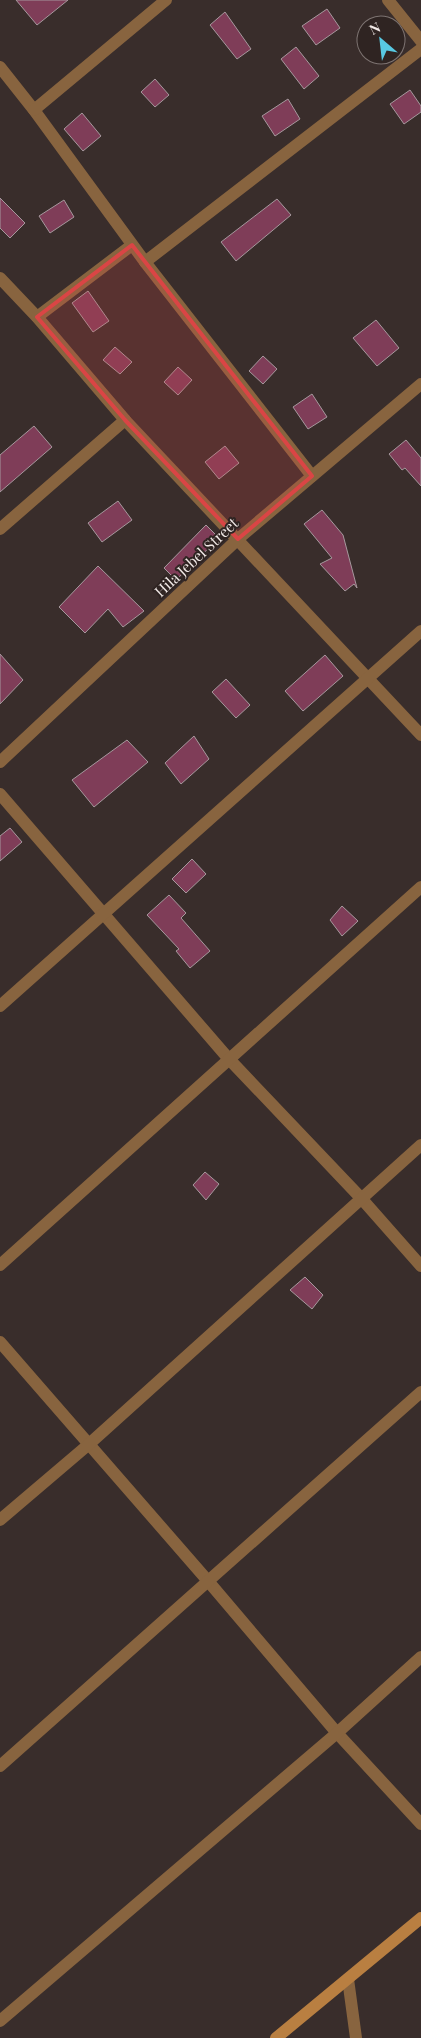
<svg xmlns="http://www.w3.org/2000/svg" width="421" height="2038" font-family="'Playfair Display',serif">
  <rect width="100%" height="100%" fill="#392d2b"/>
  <!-- building -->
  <g fill="#7f3d58" stroke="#a6989d">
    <polygon points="16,0 68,0 37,25"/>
    <polygon points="327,9 340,28 316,45 302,26"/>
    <polygon points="225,12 251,49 237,59 210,25"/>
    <polygon points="296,47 319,76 304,89 281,59"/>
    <polygon points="155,79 169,95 155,107 141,92"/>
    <polygon points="410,90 421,106 421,112 404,124 390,104"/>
    <polygon points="288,99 300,119 275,136 262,116"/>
    <polygon points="82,113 101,136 83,151 64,129"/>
    <polygon points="0,198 25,223 10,238 0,228"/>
    <polygon points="277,199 291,215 236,261 221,242"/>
    <polygon points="64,200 74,217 50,233 39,216"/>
    <polygon points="88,291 109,321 93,332 72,303"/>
    <polygon points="376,320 399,348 377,366 353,338"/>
    <polygon points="115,347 132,362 120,374 103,360"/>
    <polygon points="263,356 277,369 263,384 249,371"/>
    <polygon points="178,367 192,380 178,395 164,382"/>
    <polygon points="312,394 327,417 308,429 293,407"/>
    <polygon points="34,426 52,447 0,492 0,455"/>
    <polygon points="406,440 421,458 421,486 405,468 402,470 389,454"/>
    <polygon points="225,446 239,463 219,479 205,462"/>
    <polygon points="118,501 132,520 102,542 88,523"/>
    <polygon points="322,510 343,535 357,588 354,584 345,591 320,564 332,558 304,524"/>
    <polygon points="206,525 219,538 176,580 164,568"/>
    <polygon points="98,566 144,611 123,627 108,609 85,633 59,607"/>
    <polygon points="0,654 23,680 0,704"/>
    <polygon points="325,655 343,676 303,711 285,691"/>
    <polygon points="226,679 250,705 236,718 212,692"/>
    <polygon points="194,736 209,759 181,784 165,763"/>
    <polygon points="127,740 148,762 94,807 72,780"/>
    <polygon points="10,828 22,842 0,861 0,836"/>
    <polygon points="192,859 206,874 186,893 172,879"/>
    <polygon points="169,895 186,913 181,918 210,951 190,968 176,951 179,949 147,915"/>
    <polygon points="342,906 358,921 342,936 330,920"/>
    <polygon points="205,1172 219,1184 206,1200 193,1185"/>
    <polygon points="305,1277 323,1295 312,1309 290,1290"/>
  </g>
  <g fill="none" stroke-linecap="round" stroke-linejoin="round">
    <!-- street -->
    <g stroke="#88643f" stroke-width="12">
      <polyline points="388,0 421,41"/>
      <polyline points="0,67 34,110 145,262 312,476"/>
      <polyline points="34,110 166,0"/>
      <polyline points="145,262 421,49"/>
      <polyline points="0,278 37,317 125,420 421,735"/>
      <polyline points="37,317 132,245"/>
      <polyline points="0,529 125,420"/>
      <polyline points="0,762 238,539 421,384"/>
      <polyline points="0,794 228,1058 361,1198 421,1266"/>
      <polyline points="0,1006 421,631"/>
      <polyline points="0,1265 421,887"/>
      <polyline points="0,1342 208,1581 337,1733 421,1824"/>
      <polyline points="0,1520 88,1445 421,1145"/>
      <polyline points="0,1766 421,1392"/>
      <polyline points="348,1979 356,2038"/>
      <polyline points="0,2021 337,1733 421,1657"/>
    </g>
    <!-- secondary -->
    <polyline stroke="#b97f41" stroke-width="12" points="276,2038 421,1918"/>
  </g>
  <!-- marked area -->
  <path fill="#da4545" fill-opacity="0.2" stroke="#da4545" stroke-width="4" stroke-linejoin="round" d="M132,245L312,476L238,539L125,420L37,317Z"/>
  <g text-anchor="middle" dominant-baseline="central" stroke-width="4" stroke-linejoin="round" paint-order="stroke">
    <!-- street labels -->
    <g font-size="15" fill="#f1e9e7" stroke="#2f2422">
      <text transform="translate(196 557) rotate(-43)">Hila Jebel Street</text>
    </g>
  </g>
  <!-- north arrow -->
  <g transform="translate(381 40) rotate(332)"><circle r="24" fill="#2f2422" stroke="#7d7371"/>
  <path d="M0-4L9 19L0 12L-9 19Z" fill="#58c9e3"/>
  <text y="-8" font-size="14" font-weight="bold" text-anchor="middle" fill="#f1e9e7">N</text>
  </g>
</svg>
